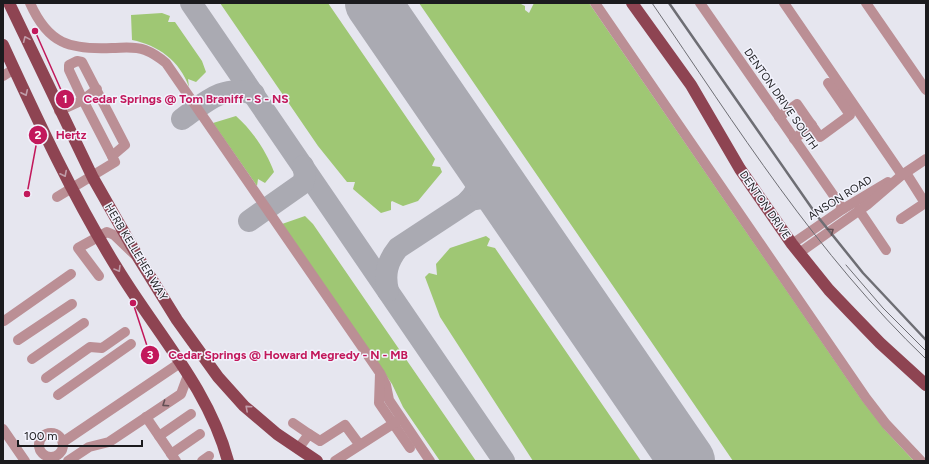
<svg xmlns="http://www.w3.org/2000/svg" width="929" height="464" font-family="Figtree,sans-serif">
  <rect width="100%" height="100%" fill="#e6e6ef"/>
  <!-- green -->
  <g fill="#9fc774">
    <polygon points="220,3 328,3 435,159 432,166 440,167 442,172 418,201 403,206 392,201 391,202 391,210 381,213 353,189 355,182 347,182 318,146"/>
    <polygon points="419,3 519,3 525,6 525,10 529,13 534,3 589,3 861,399 885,430 914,461 733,461"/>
    <path d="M162,13L170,16L168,22H175L202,61L206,72L196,82L188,79L189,87C180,61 158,45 132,40L131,15Z"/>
    <path d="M236,116C252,130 267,152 274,172L265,183L258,179L257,186L213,123Z"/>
    <polygon points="305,216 313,224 476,461 440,461 403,407 392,384 282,224"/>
    <polygon points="486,236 490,239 487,246 495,248 641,461 533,461 440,317 425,277 429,273 437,275 436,264 450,248"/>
  </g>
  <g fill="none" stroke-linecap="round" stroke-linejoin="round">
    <!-- taxiway -->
    <g stroke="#aaaab2" stroke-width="22">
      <polyline points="191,3 504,461"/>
      <path d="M182,119C206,102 223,84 254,94"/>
      <path d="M467,202C481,189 484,172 476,154"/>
      <polyline points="249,221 303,183 305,175 303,166"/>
      <path d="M388,291C384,274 387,262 398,248L471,200C485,196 499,198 512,206"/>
    </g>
    <!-- runway -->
    <polyline stroke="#aaaab2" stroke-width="56" points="373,3 687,461"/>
    <!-- minor -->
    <g stroke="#bb8f95" stroke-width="10">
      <path d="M30,3C48,44 70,50 112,48C123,48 134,46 145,50C153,53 160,58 166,63L380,373L386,385L389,400L430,461"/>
      <polyline points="595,3 866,398 886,424 921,461"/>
      <polyline points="700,3 843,209"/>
      <polyline points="784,3 902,175"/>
      <polyline points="866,3 926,90"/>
      <polyline points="3,76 14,69"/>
      <polyline points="97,89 83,100 69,70 69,65 77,61 82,62 125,145 112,156"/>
      <polyline points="779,117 797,104 820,137 850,115 828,83"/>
      <polyline points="794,139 812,125"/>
      <polyline points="57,197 115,162 83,100 59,111"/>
      <polyline points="859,210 886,250"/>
      <polyline points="901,219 925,203 906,173"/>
      <polyline points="792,244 843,209 888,182"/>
      <polyline points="799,253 867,205 902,175 926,159"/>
      <polyline points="99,276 78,248 107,232 114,235 135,255"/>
      <polyline points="4,321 71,274"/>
      <polyline points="18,340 72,304"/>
      <polyline points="32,359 84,323"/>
      <polyline points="380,374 379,403 410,448"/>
      <polyline points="46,378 90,347 102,348 125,332"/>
      <polyline points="58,395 131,344"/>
      <polyline points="146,417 176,461"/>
      <polyline points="293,423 309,434"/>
      <polyline points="3,429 25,461"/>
      <circle cx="51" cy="445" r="12"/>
      <polyline points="159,436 191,414"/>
      <polyline points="63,442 180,363"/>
      <polyline points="298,449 309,434 320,441 345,425 359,444"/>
      <polyline points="171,454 200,434"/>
      <polyline points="68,461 89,447 109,442 181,394 188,375"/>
      <polyline points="202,461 209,456"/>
      <polyline points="335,461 399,420"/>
    </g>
    <!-- major -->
    <g stroke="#8e4452" stroke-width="12">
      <polyline points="9,3 93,178 138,257 177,320 218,377 244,406 277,434 317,461"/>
      <polyline points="632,3 691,85 740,169 792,244 829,290 851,313 880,343 926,385"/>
      <path d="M3,45C38,121 73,197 117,268C155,331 209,389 228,461"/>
    </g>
    <!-- tram -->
    <g stroke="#6e6e74" stroke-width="1">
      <path d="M652,3C737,127 817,255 926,359"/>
      <polyline points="846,265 883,308 925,350"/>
    </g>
    <!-- rail -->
    <polyline stroke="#6e6e74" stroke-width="2.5" points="669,3 818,217 863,273 926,340"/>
  </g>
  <!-- one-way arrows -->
  <defs><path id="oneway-chevron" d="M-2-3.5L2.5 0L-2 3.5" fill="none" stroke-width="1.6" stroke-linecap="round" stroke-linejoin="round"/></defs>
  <g stroke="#c09ca8">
    <use href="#oneway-chevron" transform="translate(26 39) rotate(-114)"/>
    <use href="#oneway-chevron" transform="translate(25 93) rotate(65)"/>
    <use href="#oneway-chevron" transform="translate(64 174) rotate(63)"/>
    <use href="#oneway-chevron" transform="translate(118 269) rotate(59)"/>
    <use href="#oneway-chevron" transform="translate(248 408) rotate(-138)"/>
  </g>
  <g stroke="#634f54">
    <use href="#oneway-chevron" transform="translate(831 231) rotate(-35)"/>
    <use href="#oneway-chevron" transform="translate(165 404) rotate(146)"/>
  </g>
  <g text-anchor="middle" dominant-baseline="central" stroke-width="3" stroke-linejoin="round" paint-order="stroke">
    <!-- street labels -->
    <g font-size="11" fill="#1b1b1e" stroke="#f3f3fd">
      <text transform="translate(781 99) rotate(55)">DENTON DRIVE SOUTH</text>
      <text transform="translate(840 198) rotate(-32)">ANSON ROAD</text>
      <text transform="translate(765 205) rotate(55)">DENTON DRIVE</text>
      <text transform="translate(136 252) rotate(59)">HERB KELLEHER WAY</text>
    </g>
  </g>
  <!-- callouts -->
  <path fill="none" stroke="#c2185b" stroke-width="1.5" d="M35 31L65 99M27 194L38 135M133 303L150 355"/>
  <g fill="#c2185b" stroke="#f3f3fd" stroke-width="1.5">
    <circle cx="35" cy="31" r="4"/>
    <circle cx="27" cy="194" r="4"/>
    <circle cx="133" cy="303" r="4"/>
    <circle cx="65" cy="99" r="10"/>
    <circle cx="38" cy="135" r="10"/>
    <circle cx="150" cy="355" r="10"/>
  </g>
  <g font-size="12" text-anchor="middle" font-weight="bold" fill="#fff">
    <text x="65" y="103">1</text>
    <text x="38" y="139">2</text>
    <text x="150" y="359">3</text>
  </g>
  <g font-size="12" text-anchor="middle" font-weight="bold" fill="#c2185b" stroke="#f3f3fd" stroke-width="3" stroke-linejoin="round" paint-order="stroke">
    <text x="186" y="103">Cedar Springs @ Tom Braniff - S - NS</text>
    <text x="71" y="139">Hertz</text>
    <text x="288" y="359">Cedar Springs @ Howard Megredy - N - MB</text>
  </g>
  <!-- border -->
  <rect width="929" height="464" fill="none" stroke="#1b1b1e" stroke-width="8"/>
  <!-- scale -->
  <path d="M18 440v6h124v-6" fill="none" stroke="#1b1b1e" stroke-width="2"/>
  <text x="24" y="440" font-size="12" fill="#1b1b1e" stroke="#f3f3fd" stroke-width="3" paint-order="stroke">100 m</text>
</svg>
